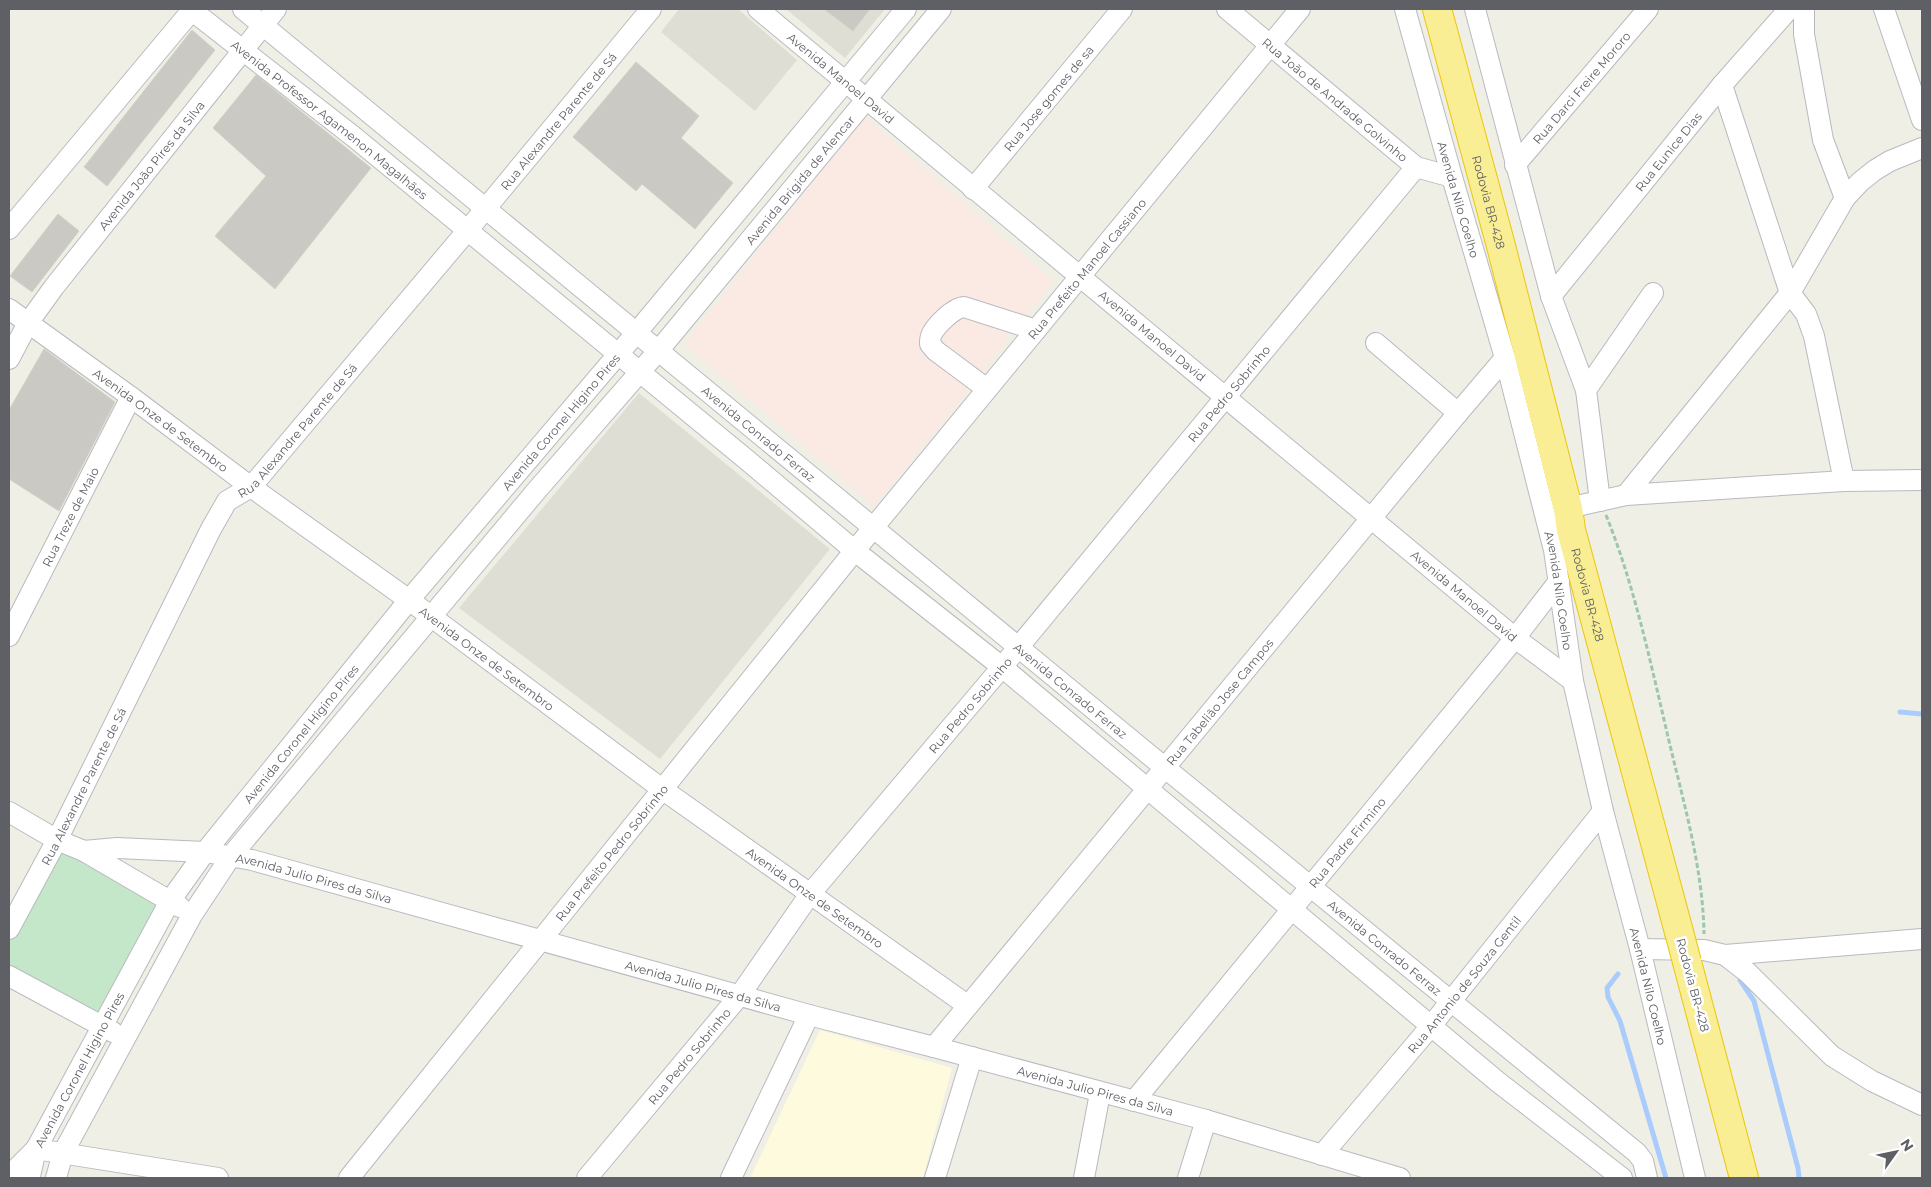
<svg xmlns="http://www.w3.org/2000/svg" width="1931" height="1187" font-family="Montserrat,sans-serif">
  <rect width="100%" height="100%" fill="#efefe6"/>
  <!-- commercial -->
  <polygon fill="#fdfade" points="820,1030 952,1068 923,1178 750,1178"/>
  <!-- education -->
  <g fill="#dfded4">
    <polygon points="679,9 738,9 797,60 755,111 661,32"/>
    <polygon points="786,9 885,9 845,58"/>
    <polygon points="639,393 830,549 660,759 459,608"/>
  </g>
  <!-- medical -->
  <polygon fill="#fbe9e4" points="865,117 1053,281 953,410 874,506 684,344"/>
  <!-- green -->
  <polygon fill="#c4e6c9" points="59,847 160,905 101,1015 9,966 9,939"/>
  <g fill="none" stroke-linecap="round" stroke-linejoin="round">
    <!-- stream -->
    <g stroke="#aaccfc" stroke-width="5">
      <polyline points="1900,712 1922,714"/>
      <polyline points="1618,974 1607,988 1608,997 1620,1021 1666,1178"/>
      <polyline points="1740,980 1754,1001 1798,1168 1799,1178"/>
    </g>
  </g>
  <!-- building -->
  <g fill="#cbc9c3" stroke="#d4d1c5">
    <polygon points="824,9 870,9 853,31"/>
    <polygon points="192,30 215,50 107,186 84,167"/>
    <polygon points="636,62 699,116 681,138 733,183 695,229 642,184 636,191 573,137"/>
    <polygon points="256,75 371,168 275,289 215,236 266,176 213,128"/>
    <polygon points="58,214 79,231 32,292 10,276"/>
    <polygon points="44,349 115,402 59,511 9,479 9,410"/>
  </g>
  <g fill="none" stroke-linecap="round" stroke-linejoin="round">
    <!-- minor casing -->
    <g stroke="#b8babf" stroke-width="22">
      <g id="minor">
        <path id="s1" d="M190,9L354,137L747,460L855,551L1002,667L1498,1082L1622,1178"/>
        <path id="s2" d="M243,9L1164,767L1637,1153L1643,1161L1647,1178"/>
        <path id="s3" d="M758,9C1011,218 1264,427 1515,638L1573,681"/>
        <path id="s4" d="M1227,9L1416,167L1452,177"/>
        <path id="s5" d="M1405,9L1452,177L1505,358L1554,550L1573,681L1603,811L1640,949L1695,1178"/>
        <polyline points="1475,9 1551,296 1586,390 1600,501"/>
        <polyline points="1804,9 1804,34 1823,140 1845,198"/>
        <polyline points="1884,9 1922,120"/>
        <polyline points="1722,85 1790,293 1806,314 1814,336 1844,481"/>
        <path id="s6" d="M1515,165L1648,9"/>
        <path id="s7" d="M973,189L1122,9"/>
        <polyline points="9,229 193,9"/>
        <path id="s8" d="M1551,296L1722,85L1789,9"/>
        <path id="s9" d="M9,309L131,397L251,487L409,600L662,789L967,1005"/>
        <polyline points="1376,343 1458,413"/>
        <path id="s10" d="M9,359L28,323L54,287L276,9"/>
        <path d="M987,389L936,351L930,344C930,341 930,338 931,336C934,327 954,307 964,307L1036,330"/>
        <polyline points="1586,390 1653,293"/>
        <polyline points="1626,495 1790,293 1845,198 1860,182 1875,170 1890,161 1922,148"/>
        <polyline points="1568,508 1626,495 1844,481 1922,480"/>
        <path id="s11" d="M9,636L131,397"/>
        <path id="s12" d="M9,812L57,840L84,851L117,848L205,852L252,860L809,1015L934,1047L1206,1120L1400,1178"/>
        <polyline points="84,851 180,907"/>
        <path id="s13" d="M9,929L57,840L211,529L227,501L251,487L467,231L651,9"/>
        <polyline points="1640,949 1704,950 1725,955 1747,972 1832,1056 1872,1081 1922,1105"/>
        <polyline points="1725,955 1922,939"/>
        <polyline points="9,976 113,1032"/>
        <path id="s14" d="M934,1047L1458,413L1505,358"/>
        <path id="s15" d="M1134,1101L1515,638L1559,581"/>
        <path id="s16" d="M1322,1155L1431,1026L1603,811"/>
        <polyline points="9,1174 12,1173 36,1149 218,1178"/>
        <path id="s17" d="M30,1176L36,1149L170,901L205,852L409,600L637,332L906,9"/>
        <path id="s18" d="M56,1178L63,1153L192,915L231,856L537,490L659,350L941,9"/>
        <path id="s19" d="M349,1178L873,528L1300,9"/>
        <path id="s20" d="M587,1178L740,995L810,894L1002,667L1416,167"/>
        <polyline points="731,1178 809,1015"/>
        <polyline points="935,1178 972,1057"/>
        <polyline points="1084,1178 1100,1093"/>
        <polyline points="1188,1178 1206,1120"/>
      </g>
    </g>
    <!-- highway casing -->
    <g stroke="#edc609" stroke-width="30">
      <g id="highway">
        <path id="s21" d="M1437,9L1501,246L1568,508L1571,530L1679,932"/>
        <polyline points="1687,962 1744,1178"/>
      </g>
    </g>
    <!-- path -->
    <path stroke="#9dc6af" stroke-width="3" stroke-dasharray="5 2.5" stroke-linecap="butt" d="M1606,515C1635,587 1651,665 1669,741C1684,804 1703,869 1704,934"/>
    <!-- minor -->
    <use href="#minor" stroke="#fff" stroke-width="20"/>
    <!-- highway -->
    <use href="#highway" stroke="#f9ee93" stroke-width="28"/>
    <!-- highway-bridge casing -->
    <g stroke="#edc609" stroke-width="30" stroke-linecap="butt">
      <polyline id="highway-bridge" points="1679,932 1687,962"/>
    </g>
    <!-- highway-bridge -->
    <use href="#highway-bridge" stroke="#f9ee93" stroke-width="28"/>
  </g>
  <g text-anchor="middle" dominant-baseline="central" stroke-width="5" stroke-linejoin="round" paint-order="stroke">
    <!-- street labels -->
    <g font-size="12" fill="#5e6066" stroke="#fff">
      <text stroke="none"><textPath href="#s3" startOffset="108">Avenida Manoel David</textPath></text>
      <text stroke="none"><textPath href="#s6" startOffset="102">Rua Darci Freire Mororo</textPath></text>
      <text stroke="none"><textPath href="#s7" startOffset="118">Rua Jose gomes de sa</textPath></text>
      <text stroke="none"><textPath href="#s4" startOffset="141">Rua João de Andrade Golvinho</textPath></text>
      <text stroke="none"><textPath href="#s1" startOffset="178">Avenida Professor Agamenon Magalhães</textPath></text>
      <text stroke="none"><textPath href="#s13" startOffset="986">Rua Alexandre Parente de Sá</textPath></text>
      <text stroke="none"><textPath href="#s8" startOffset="186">Rua Eunice Dias</textPath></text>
      <text stroke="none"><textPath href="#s10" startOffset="241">Avenida João Pires da Silva</textPath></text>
      <text stroke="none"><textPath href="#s18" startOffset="1251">Avenida Brigida de Alencar</textPath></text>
      <text stroke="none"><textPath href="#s5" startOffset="198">Avenida Nilo Coelho</textPath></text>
      <text stroke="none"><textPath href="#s21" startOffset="200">Rodovia BR-428</textPath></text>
      <text stroke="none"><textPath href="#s19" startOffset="1171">Rua Prefeito Manoel Cassiano</textPath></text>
      <text stroke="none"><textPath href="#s3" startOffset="512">Avenida Manoel David</textPath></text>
      <text stroke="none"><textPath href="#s20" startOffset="1014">Rua Pedro Sobrinho</textPath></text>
      <text stroke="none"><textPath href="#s9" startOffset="188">Avenida Onze de Setembro</textPath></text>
      <text stroke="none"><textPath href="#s17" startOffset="928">Avenida Coronel Higino Pires</textPath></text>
      <text stroke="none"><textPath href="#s13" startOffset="581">Rua Alexandre Parente de Sá</textPath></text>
      <text stroke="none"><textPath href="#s2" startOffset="668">Avenida Conrado Ferraz</textPath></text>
      <text stroke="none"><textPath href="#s11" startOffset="134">Rua Treze de Maio</textPath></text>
      <text stroke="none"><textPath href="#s5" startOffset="602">Avenida Nilo Coelho</textPath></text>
      <text stroke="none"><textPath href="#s21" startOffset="605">Rodovia BR-428</textPath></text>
      <text stroke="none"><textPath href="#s3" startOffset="918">Avenida Manoel David</textPath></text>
      <text stroke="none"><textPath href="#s9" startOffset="592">Avenida Onze de Setembro</textPath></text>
      <text stroke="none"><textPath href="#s2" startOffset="1072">Avenida Conrado Ferraz</textPath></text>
      <text stroke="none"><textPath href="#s14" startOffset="448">Rua Tabelião Jose Campos</textPath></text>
      <text stroke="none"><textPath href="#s20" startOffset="609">Rua Pedro Sobrinho</textPath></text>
      <text stroke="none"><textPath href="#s17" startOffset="522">Avenida Coronel Higino Pires</textPath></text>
      <text stroke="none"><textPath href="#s13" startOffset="161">Rua Alexandre Parente de Sá</textPath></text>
      <text stroke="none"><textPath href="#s15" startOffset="335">Rua Padre Firmino</textPath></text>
      <text stroke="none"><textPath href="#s19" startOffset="418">Rua Prefeito Pedro Sobrinho</textPath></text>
      <text stroke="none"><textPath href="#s12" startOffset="318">Avenida Julio Pires da Silva</textPath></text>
      <text stroke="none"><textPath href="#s9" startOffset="998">Avenida Onze de Setembro</textPath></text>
      <text stroke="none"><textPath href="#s2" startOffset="1478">Avenida Conrado Ferraz</textPath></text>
      <text stroke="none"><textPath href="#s16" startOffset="222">Rua Antonio de Souza Gentil</textPath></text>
      <text transform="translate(1693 985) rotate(75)">Rodovia BR-428</text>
      <text stroke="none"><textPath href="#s12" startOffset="722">Avenida Julio Pires da Silva</textPath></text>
      <text stroke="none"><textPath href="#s5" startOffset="1008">Avenida Nilo Coelho</textPath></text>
      <text stroke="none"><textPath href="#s20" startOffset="159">Rua Pedro Sobrinho</textPath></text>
      <text stroke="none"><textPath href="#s17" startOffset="118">Avenida Coronel Higino Pires</textPath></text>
      <text stroke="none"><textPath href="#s12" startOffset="1128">Avenida Julio Pires da Silva</textPath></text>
    </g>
  </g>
  <!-- border -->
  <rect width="1931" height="1187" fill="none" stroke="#5e6066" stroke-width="20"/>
  <!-- north arrow -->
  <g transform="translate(1896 1152) rotate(57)" stroke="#ffffff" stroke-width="4" paint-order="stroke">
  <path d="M0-4L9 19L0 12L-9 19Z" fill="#5e6066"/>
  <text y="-8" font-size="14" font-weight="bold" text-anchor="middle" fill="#5e6066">N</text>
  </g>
</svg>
